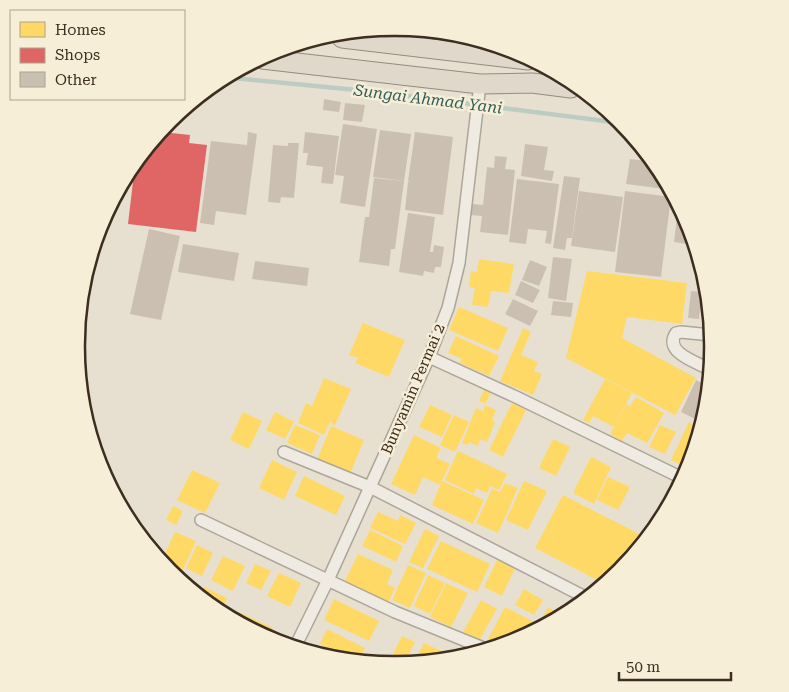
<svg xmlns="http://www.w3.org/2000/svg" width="789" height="692" font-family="'Roboto Serif',serif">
  <rect width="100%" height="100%" fill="#e7e0d1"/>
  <!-- homes -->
  <g fill="#ffd966">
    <polygon points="479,259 514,264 509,293 491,291 488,307 472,305 475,288 469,287 471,271 477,272"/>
    <polygon points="587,271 687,283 682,324 627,317 622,338 696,378 675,415 566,358"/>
    <polygon points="459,307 508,328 498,351 449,330"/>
    <polygon points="363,323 405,340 389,377 355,363 358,358 349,355"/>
    <polygon points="523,328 531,332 521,355 538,362 534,371 542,374 533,395 500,381"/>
    <polygon points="456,336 499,356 489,376 460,363 462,359 448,353"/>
    <polygon points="324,378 351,389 335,425 330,422 324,435 298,423 306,403 312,406"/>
    <polygon points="605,379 632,393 614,427 593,416 589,423 583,420"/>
    <polygon points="485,388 492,391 485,404 479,401"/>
    <polygon points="636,397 664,413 647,443 627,433 622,441 610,434 627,404 630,406"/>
    <polygon points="512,403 526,410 503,457 489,450"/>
    <polygon points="430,405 452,415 442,437 419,427"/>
    <polygon points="485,405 496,410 492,420 495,422 487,442 480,439 478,446 469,442 467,445 462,443 476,408 483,411"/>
    <polygon points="243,412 262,421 249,449 230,440"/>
    <polygon points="275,412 294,422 285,439 266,430"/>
    <polygon points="454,415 469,422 455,452 440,445"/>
    <polygon points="689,422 697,426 692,453 685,467 671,460"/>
    <polygon points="295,425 320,435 312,454 287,443"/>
    <polygon points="660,425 676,432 665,454 649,447"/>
    <polygon points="331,426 364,440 350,474 317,460"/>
    <polygon points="414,435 441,448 436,458 450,464 440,485 423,477 415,495 391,484"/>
    <polygon points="553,439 570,447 556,476 539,468"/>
    <polygon points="458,451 507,474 499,490 490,486 487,493 476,488 474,494 445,480"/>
    <polygon points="591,457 611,467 594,504 573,493"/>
    <polygon points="272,460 297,472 284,500 259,488"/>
    <polygon points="192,470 220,483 205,513 177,500"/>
    <polygon points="304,476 345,496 336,515 295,496"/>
    <polygon points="608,477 630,487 618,510 597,500"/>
    <polygon points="442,481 484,500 473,524 432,505"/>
    <polygon points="524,481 547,491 528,530 506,520"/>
    <polygon points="505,483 518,488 498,533 476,523 492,489 500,492"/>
    <polygon points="563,495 643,536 620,571 603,583 535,548"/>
    <polygon points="173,506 183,511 176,525 166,520"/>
    <polygon points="378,512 398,521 400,515 416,523 405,544 370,528"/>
    <polygon points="425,529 439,536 423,568 409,562"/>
    <polygon points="370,530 403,546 396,562 362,546"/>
    <polygon points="175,532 196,541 181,574 167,567 162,560"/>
    <polygon points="441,541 490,564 477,592 427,569"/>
    <polygon points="197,545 213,553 202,576 186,568"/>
    <polygon points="358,554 393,570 387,584 395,588 387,605 343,585"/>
    <polygon points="223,556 245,566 233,591 211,580"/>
    <polygon points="498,558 516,566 502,596 484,587"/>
    <polygon points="255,564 271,571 261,590 246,583"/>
    <polygon points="408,565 426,573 410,608 392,600"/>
    <polygon points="279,573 301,583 290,607 267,596"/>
    <polygon points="428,575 445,583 430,614 414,606"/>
    <polygon points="446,583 468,593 451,627 430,617"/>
    <polygon points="204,587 227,598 223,607 201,592"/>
    <polygon points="524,589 543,600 534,615 515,605"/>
    <polygon points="334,599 379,621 369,641 324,620"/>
    <polygon points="481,600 497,609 479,641 463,632"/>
    <polygon points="505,607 532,621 523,636 517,633 513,641 494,645 487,641"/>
    <polygon points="548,607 558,613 538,626"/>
    <polygon points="239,612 273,628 268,637 237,616"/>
    <polygon points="327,629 365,648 360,658 342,654 320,644"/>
    <polygon points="402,636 415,642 405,662 401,663 391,658"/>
    <polygon points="424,643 446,653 445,654 415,660"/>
  </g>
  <!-- shops -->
  <polygon fill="#e06666" points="162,132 190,135 189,143 207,145 196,232 128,224 134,173"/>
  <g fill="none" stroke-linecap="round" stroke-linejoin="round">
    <!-- stream -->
    <polyline stroke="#bcccc2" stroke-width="4.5" points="233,78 377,92 621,123"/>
  </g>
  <!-- building -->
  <g fill="#cbbfb2">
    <polygon points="324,99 341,102 339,112 323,110"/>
    <polygon points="345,103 365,105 362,122 343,120"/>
    <polygon points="343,124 377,129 365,207 340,203 344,176 335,175"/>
    <polygon points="380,130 411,134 404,181 373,177"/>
    <polygon points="248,132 257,134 246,215 216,211 214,225 200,223 211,141 247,145"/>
    <polygon points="305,132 339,136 333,184 321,183 323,167 306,165 308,153 303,153"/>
    <polygon points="415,132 453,137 443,215 405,210 408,182 410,182 408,181"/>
    <polygon points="288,143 299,143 294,198 281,197 280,203 268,202 273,145 288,146"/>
    <polygon points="525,144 548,147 544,170 554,171 552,181 521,176"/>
    <polygon points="495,156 507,157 505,169 515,170 508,235 480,232 482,216 471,215 472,204 483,205 487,167 494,168"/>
    <polygon points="630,159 647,161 665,189 626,184"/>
    <polygon points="564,176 580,178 572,238 567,238 565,250 553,248"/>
    <polygon points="374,178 404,181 395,249 391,249 389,266 359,262 365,217 369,217"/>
    <polygon points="517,179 559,184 551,244 545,243 547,231 528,229 526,244 509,242"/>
    <polygon points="579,191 623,197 615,252 571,246"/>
    <polygon points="625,191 671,197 661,277 615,272"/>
    <polygon points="678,209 689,224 693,245 674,242"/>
    <polygon points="408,213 435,217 430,252 433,252 434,245 444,247 441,267 435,267 434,273 424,271 423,276 399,272"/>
    <polygon points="149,229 180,236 161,320 130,314"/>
    <polygon points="183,244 239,253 234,281 178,272"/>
    <polygon points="553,257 572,259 566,301 548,298"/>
    <polygon points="530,260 547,267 539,286 522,280"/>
    <polygon points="255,261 309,268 307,286 252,279"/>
    <polygon points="521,281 540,290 533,303 515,295"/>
    <polygon points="691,291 702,292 699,319 688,318"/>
    <polygon points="513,299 538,311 530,326 505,314"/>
    <polygon points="553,301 573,303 571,317 551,315"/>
    <polygon points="696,380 705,385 701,405 695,419 681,412"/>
  </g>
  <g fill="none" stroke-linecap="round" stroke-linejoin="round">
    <!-- minor casing -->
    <g stroke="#ada599" stroke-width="14">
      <g id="minor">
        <polyline points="429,357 516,397 682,478"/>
        <path d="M709,369C696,362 663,352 676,333L681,332L711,335"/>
        <polyline points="284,452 370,487 583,596"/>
        <polyline points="201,520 395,612 481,647"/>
        <polyline points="296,645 328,580 370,487 429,357 448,308 459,263 480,84"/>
      </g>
    </g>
    <!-- trunk casing -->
    <g stroke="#928b80" stroke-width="21">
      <g id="trunk">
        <polyline points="342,38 528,60"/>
        <polyline points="262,59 480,84 532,83 571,88"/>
      </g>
    </g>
    <!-- minor -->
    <use href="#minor" stroke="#efebe3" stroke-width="11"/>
    <!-- trunk -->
    <use href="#trunk" stroke="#e0d9cb" stroke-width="19"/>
  </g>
  <g text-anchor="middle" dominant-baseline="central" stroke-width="5" stroke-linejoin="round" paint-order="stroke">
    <!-- street labels -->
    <g font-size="15" fill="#3d2e20" stroke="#f7eed8">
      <text transform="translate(413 389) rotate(-67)">Bunyamin Permai 2</text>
    </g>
    <!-- water labels -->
    <g font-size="16" font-style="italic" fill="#2f5d5a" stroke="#f7eed8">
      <text transform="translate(428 99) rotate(7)">Sungai Ahmad Yani</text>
    </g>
  </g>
  <!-- crop -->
  <path d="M0 0H789V692H0ZM394 36H395A309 309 0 0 1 704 345V347A309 309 0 0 1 395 656H394A309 309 0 0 1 85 347V345A309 309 0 0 1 394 36Z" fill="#f7eed8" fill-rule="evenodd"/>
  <path fill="none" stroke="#3d2e20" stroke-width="2.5" d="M394 36H395A309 309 0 0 1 704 345V347A309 309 0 0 1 395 656H394A309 309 0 0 1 85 347V345A309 309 0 0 1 394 36Z"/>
  <!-- legend -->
  <rect x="10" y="10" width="175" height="90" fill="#f7eed8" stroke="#ada18e"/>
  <rect x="20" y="22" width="25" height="15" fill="#ffd966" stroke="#ada18e"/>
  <text x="55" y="35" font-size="15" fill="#3d2e20">Homes</text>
  <rect x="20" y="48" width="25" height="15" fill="#e06666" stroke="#ada18e"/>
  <text x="55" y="60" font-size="15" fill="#3d2e20">Shops</text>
  <rect x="20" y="72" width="25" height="15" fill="#cbbfb2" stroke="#ada18e"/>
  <text x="55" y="85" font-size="15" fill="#3d2e20">Other</text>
  <!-- scale -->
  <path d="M619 672v8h112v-8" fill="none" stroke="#3d2e20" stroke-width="2.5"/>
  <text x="626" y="672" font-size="15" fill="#3d2e20" stroke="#f7eed8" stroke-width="4" paint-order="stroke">50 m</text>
</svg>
